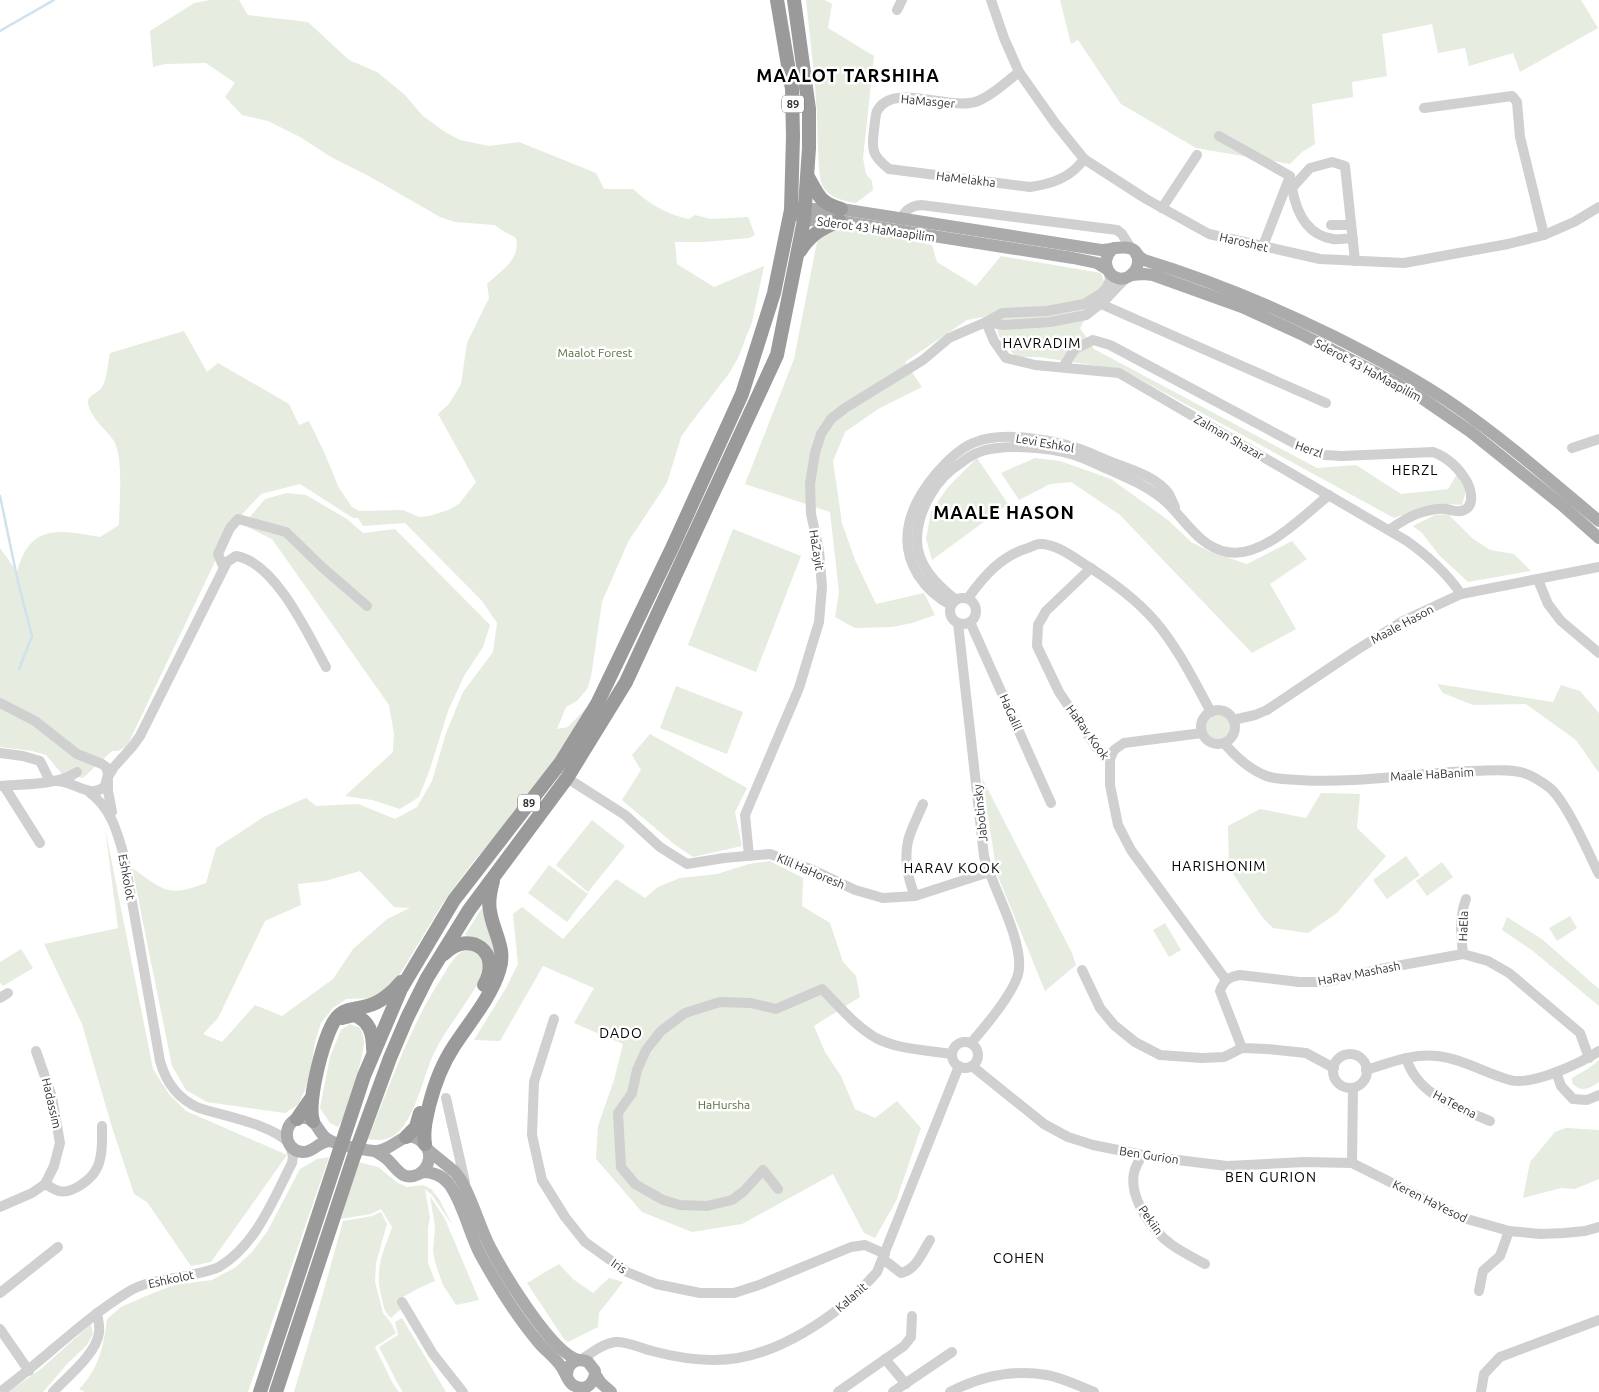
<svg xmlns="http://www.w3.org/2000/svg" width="1599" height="1392" font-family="Ubuntu,sans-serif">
  <rect width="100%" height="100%" fill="#fff"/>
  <!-- green -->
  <g fill="#e6ecdf" fill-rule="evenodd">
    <path d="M210,0H239L248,15L308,22L349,60L377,72L404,94L423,116L445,132L460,140L489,146L519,142L596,173L604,189H633C649,204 668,215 689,219L695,215L711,219L748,217L755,235L749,238L705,242H675L677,264L714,287L764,266L752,322L738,358L728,375L690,424L681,437L667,483L628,542L602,602L591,677L587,689L577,701L566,707L557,729L568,727L594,700L535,790L470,866L443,903L395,982L375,998L346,999L333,1008L321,1023L315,1042L311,1068L305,1090L298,1105L285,1113L207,1102L186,1090L172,1066L132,868C164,890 167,898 206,883L216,848L265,816L306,798L316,806L358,804L395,819L417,807L432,781L446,733L463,692L493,652L497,623L482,601L405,523L363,526L358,518H353L300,484L261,494L233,524L127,746L118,751H112L83,778L62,774L46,755L32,751L0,747V548L17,572C30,523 59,530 100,537L119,525C119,504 124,459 114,441C106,429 91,419 88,403C87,395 99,393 102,387C107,380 108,362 110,353L184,331L207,372L218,363L289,404L299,425L309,421L324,452L339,488L352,507L359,511L403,510L419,517L429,516L448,510L459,504L476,482L438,414L449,404L461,384L467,343L489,298L487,284C501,271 521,259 516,238L500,229L495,225L455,222L440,217L367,175L331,157L300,137L268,121L242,115L225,97L235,83L206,63L165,64L153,67L150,31L194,3ZM360,871L394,907L410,908L387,919L353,949L333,979L282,1016L255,1005L222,1042L203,1034L218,1018L265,921L301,905L298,884L325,881Z"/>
    <path d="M806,0H825L832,4L828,28L874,56L863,158L866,174L872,181L873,190L856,203C844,201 830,198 823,187C817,177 818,129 817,115C815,76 810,38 806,0Z"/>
    <polygon points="1060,0 1581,0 1598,28 1520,72 1513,53 1469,66 1465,48 1438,53 1432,24 1382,34 1387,76 1352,82 1353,97 1312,104 1315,144 1302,152 1290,164 1196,148 1121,104 1078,40 1071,44"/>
    <path d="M841,227L932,245L937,262L976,286L1001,256L1101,273L1105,284L1080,328L1094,349L1317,468L1356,465L1401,494L1448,489L1457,474L1466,491L1462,505C1436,502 1418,509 1394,518L1123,370L1039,357H1016L999,336L994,315L967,320L905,362L922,387L878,409L845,432L833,461L842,523L855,560L876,604L924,593L935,615L912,623L892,627L855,628L835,617L839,592L830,512L745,484L794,359L817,242L830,231Z"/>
    <polygon points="977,458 1008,504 932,560 926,539 931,512 948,487"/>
    <polygon points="1035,458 1060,461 1111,479 1168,520 1191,542 1211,552 1247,564 1292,541 1307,559 1270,584 1296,629 1252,653 1120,515 1071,482 1050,484 1019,500 1001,473"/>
    <polygon points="287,493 306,495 347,519 363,533 395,529 490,625 483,647 464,676 448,711 430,769 419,797 400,809 372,800 345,796 393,752 394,734 389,705 272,539 243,525 265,499"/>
    <polygon points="1448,514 1472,538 1490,550 1514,554 1531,571 1468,582 1439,555 1422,533 1413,526 1435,515"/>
    <polygon points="733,529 801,556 756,672 688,645"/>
    <polygon points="1437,684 1553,702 1561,685 1580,691 1599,713 1599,773 1576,740 1526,704 1473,705 1443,693"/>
    <polygon points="676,686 743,712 727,754 660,728"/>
    <circle cx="1218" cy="727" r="14"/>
    <polygon points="650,734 747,788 735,812 742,846 693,857 674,844 622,800 641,770 632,755"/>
    <polygon points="982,778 1072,953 1076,965 1045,991 997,874"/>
    <polygon points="1321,793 1360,794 1357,828 1386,856 1337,913 1308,933 1273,928 1263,918 1229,868 1228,826 1260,809 1306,818"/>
    <polygon points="592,820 625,846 588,892 556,865"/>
    <polygon points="105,828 153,1069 169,1094 186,1111 287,1155 211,1262 191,1266 147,1202 134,1194 111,1124 82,1024 44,944 118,928"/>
    <polygon points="1406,856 1420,875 1387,899 1373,880"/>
    <polygon points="770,861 803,878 802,906 830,923 843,962 856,976 860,997 814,1026 825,1052 841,1076 855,1109 875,1118 897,1101 921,1128 896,1201 875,1238 864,1233 833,1174 742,1224 692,1232 642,1212 596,1159 598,1126 614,1080 623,1044 574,1023 594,988 543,966 500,1041 474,1040 506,988 518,964 513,914 522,907 563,939 616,879 645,898 658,887 680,878 717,874 749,864"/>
    <polygon points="1442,862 1453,877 1427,896 1416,881"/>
    <polygon points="549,865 588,894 567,922 528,893"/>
    <path d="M482,908L497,960C490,945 481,940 465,935Z"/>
    <polygon points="1570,916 1577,928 1557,941 1549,928"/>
    <polygon points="1507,917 1543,940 1599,989 1599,1006 1533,951 1502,930"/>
    <polygon points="1165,923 1181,950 1169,957 1153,930"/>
    <polygon points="21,949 33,968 3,986 0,982 0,962"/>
    <path d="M465,950L476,951C481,957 485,964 483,972C480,981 475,988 470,996C459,1014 445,1031 435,1051C423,1075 419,1106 402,1128C393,1139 381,1142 368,1139C390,1085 409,1028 441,979C448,968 453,956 465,950Z"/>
    <path d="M350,1024L360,1028C362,1033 364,1037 364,1043C362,1062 348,1113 338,1127L330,1123L320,1108L330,1057L341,1030Z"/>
    <path d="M1599,1060V1082C1589,1089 1581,1093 1572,1083V1078L1589,1068Z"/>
    <polygon points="1566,1128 1599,1130 1599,1179 1575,1189 1561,1188 1523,1198 1530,1162 1555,1132"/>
    <path d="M329,1157L248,1392H85L79,1389C99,1369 104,1345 107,1319L121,1307L146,1296L174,1285L212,1280L236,1267L252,1252L267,1232L300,1169L317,1159Z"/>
    <path d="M358,1162L378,1167L398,1183L407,1187L423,1185L431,1189L439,1199L453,1226L432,1195L425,1189L430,1218L428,1227V1263L435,1281L417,1289L398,1300L401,1309L391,1318C385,1313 384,1308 382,1300C374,1270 382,1256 392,1227L381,1209L371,1214L341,1219Z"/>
    <polygon points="430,1196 445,1219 479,1300 456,1305 443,1285 435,1262 433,1251 435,1227"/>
    <polygon points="381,1212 387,1224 376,1263 375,1282 383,1313 391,1323 396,1333 375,1347 393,1384 399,1392 294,1392 322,1297 343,1221 372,1216"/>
    <polygon points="559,1264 573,1279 593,1293 609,1278 623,1282 599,1313 598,1327 568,1342 564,1339 527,1283"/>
    <polygon points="402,1318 446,1392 403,1392 399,1386 379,1347 398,1335 395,1322"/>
    <polygon points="91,1324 93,1334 87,1345 68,1363 43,1392 8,1392 41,1369"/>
  </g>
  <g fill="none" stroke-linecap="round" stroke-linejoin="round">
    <!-- stream -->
    <g stroke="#cfe2ee" stroke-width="2.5">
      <polyline points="0,31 54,0"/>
      <polyline points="0,496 18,582 32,636 19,669"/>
    </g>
    <!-- minor -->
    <g stroke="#d0d0d0" stroke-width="10">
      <polyline points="991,0 1004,38 1019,72 1055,123 1084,159 1146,199 1209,234 1320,259 1404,263 1508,244 1544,235 1574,222 1599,207"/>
      <polyline points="897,10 902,0"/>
      <path d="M1019,72C1006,82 993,95 978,101C950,112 893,81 877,111C875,116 875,124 874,130C871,151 873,156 889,169L1030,187C1051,184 1071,178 1084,159"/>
      <polyline points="1424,108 1512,96 1517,102 1520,137 1544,235"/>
      <polyline points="1219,136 1290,176 1263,246"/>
      <polyline points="1162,208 1197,155"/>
      <path d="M900,225C902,213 908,206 921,205L1117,230L1122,234L1132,250"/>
      <polyline points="1331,225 1351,225"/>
      <path d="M1353,238C1347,238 1339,240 1333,239C1306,235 1296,211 1292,188L1310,168L1332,162L1345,166L1355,261"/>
      <polyline points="1101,304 1326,403"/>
      <path d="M986,322L994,341L1006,358L1035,365L1119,373L1407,541C1428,556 1446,572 1461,594"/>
      <polyline points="986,322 1004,325 1050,322 1086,315 1104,301 1126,278"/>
      <path d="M1063,367L1075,349L1093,340L1110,345L1305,449L1325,455L1342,456L1433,452C1449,458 1459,468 1467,482C1472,492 1475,508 1461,511C1456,512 1451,510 1446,509C1438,508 1430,510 1423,512C1411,515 1399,523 1389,530"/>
      <polyline points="1572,448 1599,439"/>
      <polyline points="224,568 218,554 230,528 238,519 286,532 322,567 367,606"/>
      <polyline points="1091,568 1046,611 1038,625 1037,646 1059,692 1096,747 1110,759"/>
      <polyline points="1538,580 1548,604 1561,621 1599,653"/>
      <circle cx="963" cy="611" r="13"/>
      <path d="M968,598C984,576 1001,556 1028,548C1031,547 1036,544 1039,544C1053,543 1069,554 1081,562C1107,578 1135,598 1155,621C1178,648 1194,681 1211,712"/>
      <path d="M956,600C937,585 916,565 917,538C918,510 936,478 961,463C966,459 971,455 977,453C1000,443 1050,447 1074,455C1087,459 1099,466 1112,471C1130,479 1149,487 1165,501C1185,519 1199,547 1227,552C1263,559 1304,515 1329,495"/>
      <path d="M951,605C937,598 927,589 918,575C896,540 911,504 935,475C945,463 959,449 973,443C1000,431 1046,439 1074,447C1085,450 1095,455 1106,460C1126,468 1155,475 1169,494C1171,498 1173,503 1175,507"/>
      <polyline points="970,622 1051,803"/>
      <path d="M958,623L984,856C993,889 1022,937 1019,969C1018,988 984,1028 971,1043"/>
      <path d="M0,703L35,721L77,754L102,764L106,767L108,774L105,786C90,800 75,781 56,781"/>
      <circle cx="1218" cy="727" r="17"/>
      <polyline points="1233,720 1255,715 1267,710 1355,651 1403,621 1461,594 1599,567"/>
      <polyline points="1202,733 1124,743 1114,750 1110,759 1110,785 1118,825 1131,850 1226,980"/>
      <path d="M1224,743C1235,756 1246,767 1262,774C1273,780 1287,779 1299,780C1356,784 1414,773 1470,771C1488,771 1507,768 1524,773C1533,776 1542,782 1550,788C1567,803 1588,852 1599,874"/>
      <polyline points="0,753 23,756 40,761 50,781"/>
      <path d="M108,777L114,767L132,747L140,736L227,562L236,556C275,562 308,634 326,667"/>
      <polyline points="567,778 625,815 660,847 687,864 724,858 770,854 813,870 855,890 883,898 915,896 989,872"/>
      <polyline points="108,780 108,791 112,812"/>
      <path d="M0,786C22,784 60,785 77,772"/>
      <polyline points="4,786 40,843"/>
      <path d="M89,792C111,808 117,831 124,856L160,1061C166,1083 178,1099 199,1108C224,1116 271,1124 289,1143"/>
      <polyline points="749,856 745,815 799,688 819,622 822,587 819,550 811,514 810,484 815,453 821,434 831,419 845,408 923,360 949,338 986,322 1002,313 1047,311 1084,304 1102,293 1107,287 1110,280 1109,273"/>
      <path d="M915,896C908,879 904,860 908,841C911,829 918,816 923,804"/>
      <path d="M1463,954C1461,935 1459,917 1466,899"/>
      <polyline points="1082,970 1100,1008 1114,1025 1135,1042 1160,1055 1202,1058 1224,1057 1242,1048"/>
      <polyline points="0,998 8,993"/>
      <polyline points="554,1019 534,1082 532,1135 542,1180 565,1217 585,1242 627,1272 656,1284 700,1293 734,1293 759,1285 851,1247 865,1245 885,1254"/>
      <circle cx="965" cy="1055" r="13"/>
      <polyline points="36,1051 52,1097 60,1143 54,1166 45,1184"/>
      <circle cx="1350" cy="1071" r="17"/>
      <path d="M1406,1058C1418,1096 1457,1107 1490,1121"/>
      <polyline points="972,1066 1044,1124 1068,1137 1093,1145 1153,1157 1227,1166 1305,1162 1352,1163 1460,1217 1509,1231 1541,1234 1564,1233 1585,1231 1599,1227"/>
      <path d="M1334,1068L1306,1053L1267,1049L1242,1048L1220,991C1224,980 1229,977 1240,975L1299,982H1326L1380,969L1463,954L1488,961L1509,973L1580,1033L1589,1058"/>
      <path d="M1366,1070C1389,1063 1413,1053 1437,1056C1463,1059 1485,1073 1510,1080C1532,1086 1581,1063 1599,1051"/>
      <polyline points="1556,1072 1561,1086 1573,1099 1587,1100 1599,1095"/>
      <polyline points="446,1098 465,1182"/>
      <path d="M1142,1155C1139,1161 1135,1167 1134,1173C1129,1198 1152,1231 1172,1245C1182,1252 1194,1258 1205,1264"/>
      <polyline points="1352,1163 1353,1088"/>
      <path d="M778,1189L763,1170L744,1191L732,1200L707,1206L680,1205L663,1200L635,1184L621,1167L618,1113L632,1093L637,1070L646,1050L661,1031L685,1013L720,1002L751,1003L776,1009L822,989C839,1006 855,1026 876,1038C899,1050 927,1050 952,1054"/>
      <path d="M0,1207L32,1193L45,1184C49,1186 54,1190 59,1191C72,1194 91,1180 97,1168C103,1156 102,1139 102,1126"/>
      <path d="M883,1259L901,1273C916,1270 922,1253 930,1240"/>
      <polyline points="1479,1291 1483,1271 1500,1256 1509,1231"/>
      <polyline points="0,1293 58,1247"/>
      <polyline points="402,1302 433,1354 463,1392"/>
      <polyline points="0,1329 29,1371"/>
      <polyline points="885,1359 906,1384"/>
      <path d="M581,1360C591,1353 602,1344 615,1342C627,1341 640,1348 652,1351C671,1356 693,1360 713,1360C773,1361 839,1316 877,1272L959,1066"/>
      <path d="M0,1392C44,1360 82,1320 128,1292C147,1280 169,1280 190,1275C199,1273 211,1271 219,1267C256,1245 273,1200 292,1163L293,1156L290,1146"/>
      <path d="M53,1392C68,1376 96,1354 99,1333C100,1327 98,1319 97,1313"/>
      <polyline points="838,1392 904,1346 911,1337 912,1316"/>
      <polyline points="893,1392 952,1352"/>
      <path d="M950,1392C981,1376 1012,1369 1047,1375C1063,1378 1079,1386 1094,1392"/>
      <polyline points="1481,1392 1484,1374 1500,1357 1599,1320"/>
    </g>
    <!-- major -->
    <g stroke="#ababab" stroke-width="12">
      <path d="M797,209H841L1101,250C1113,250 1140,239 1138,263C1137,269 1134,273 1130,276C1112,287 1096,261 1114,248"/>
      <polyline points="797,214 804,220 839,221 1073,258 1097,263 1107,269"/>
      <path d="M1136,254L1144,260C1210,280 1272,306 1333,336C1375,357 1416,379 1454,405C1505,440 1552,482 1599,521"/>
      <polyline points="1131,275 1144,274 1153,275 1242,307 1301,334 1394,382 1423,399 1471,432 1563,506 1599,538"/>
      <path d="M330,1141C319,1141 313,1153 302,1152C282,1150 282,1120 301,1118C316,1116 317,1131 326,1138C334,1145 364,1150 374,1151C394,1152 404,1126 422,1142C427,1146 430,1152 429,1159C428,1165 424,1171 419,1174C403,1182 397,1169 388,1160C384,1156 379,1154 375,1151"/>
      <path d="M428,1150L455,1172L461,1180C473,1201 479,1225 490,1247C503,1272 552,1354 579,1360"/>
      <path d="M422,1172C433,1172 442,1175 449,1184C463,1203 469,1233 480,1254C497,1285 516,1316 539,1343C546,1351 554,1357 560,1365C566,1372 567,1383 575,1386C587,1392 595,1382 595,1371L588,1362C577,1357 567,1363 567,1376"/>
      <polyline points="595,1374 601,1383 611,1392"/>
    </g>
    <!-- highway -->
    <g stroke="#9a9a9a" stroke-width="14">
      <path d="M808,177C819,196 819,202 841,209"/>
      <path d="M800,251C810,235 822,228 839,221"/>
      <path d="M444,954C470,928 503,953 484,985"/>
      <path d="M342,1018L354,1015C370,1021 373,1034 373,1049"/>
      <polyline points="297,1119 310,1100"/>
      <path d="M313,1121C306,1104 325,1027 339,1015C347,1008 357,1009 367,1006C380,1003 393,992 401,982"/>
      <polyline points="406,1137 416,1127 420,1113"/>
      <path d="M425,1144C423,1131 426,1119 429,1106C434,1086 442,1064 454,1046C469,1023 491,997 499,971C507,949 493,932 490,911C488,901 490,892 493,881"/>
      <polyline points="260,1392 364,1076 401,989 454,900 561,762 597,704 672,548 742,394 774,293 791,210 793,136 792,89 777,0"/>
      <polyline points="276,1392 353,1159 390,1058 407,1018 427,978 469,910 567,778 626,682 777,355 804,220 809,148 809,109 794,0"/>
    </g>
  </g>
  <g text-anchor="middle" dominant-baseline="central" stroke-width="5" stroke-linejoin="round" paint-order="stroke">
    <!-- shield labels -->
    <g fill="#fff" stroke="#707070" stroke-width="1">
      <rect x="782" y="95.5" width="22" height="17" rx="4"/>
      <rect x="518" y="794.5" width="22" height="17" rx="4"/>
    </g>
    <g font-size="11" font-weight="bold" fill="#333">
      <text x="793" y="104">89</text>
      <text x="529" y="803">89</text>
    </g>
    <!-- street labels -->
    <g font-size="12" fill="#333" stroke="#fff">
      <text transform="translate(928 101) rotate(5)">HaMasger</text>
      <text transform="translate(966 179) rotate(7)">HaMelakha</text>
      <text transform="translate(876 229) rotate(8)">Sderot 43 HaMaapilim</text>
      <text transform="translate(1244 242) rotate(13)">Haroshet</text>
      <text transform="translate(1368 370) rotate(28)">Sderot 43 HaMaapilim</text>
      <text transform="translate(1229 437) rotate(30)">Zalman Shazar</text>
      <text transform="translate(1045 443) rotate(10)">Levi Eshkol</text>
      <text transform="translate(1309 449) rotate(19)">Herzl</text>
      <text transform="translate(817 550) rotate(81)">HaZayit</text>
      <text transform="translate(1402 624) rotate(-28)">Maale Hason</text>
      <text transform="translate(1011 712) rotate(66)">HaGalil</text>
      <text transform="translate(1088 732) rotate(54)">HaRav Kook</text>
      <text transform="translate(1432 774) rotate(-3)">Maale HaBanim</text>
      <text transform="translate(980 813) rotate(-96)">Jabotinsky</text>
      <text transform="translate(811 871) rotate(23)">Klil HaHoresh</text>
      <text transform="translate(127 877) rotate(79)">Eshkolot</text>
      <text transform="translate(1463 926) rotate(-88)">HaEla</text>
      <text transform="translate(1359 973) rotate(-11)">HaRav Mashash</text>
      <text transform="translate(52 1103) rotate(77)">Hadassim</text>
      <text transform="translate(1455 1104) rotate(27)">HaTeena</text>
      <text transform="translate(1149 1155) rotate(9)">Ben Gurion</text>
      <text transform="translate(1430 1201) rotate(26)">Keren HaYesod</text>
      <text transform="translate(1151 1220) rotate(55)">Pekiin</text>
      <text transform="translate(619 1266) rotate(34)">Iris</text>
      <text transform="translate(171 1279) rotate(-12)">Eshkolot</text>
      <text transform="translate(851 1297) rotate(-41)">Kalanit</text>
    </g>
    <!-- park labels -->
    <g font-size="12" fill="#56703f" stroke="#fff">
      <text x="595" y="352">Maalot Forest</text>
      <text x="724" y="1104">HaHursha</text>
    </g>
    <!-- neighbourhood labels -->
    <g font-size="14" letter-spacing="1" fill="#000" stroke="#fff">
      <text x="1042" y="343">HAVRADIM</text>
      <text x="1415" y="470">HERZL</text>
      <text x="1219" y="866">HARISHONIM</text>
      <text x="952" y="868">HARAV KOOK</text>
      <text x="621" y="1033">DADO</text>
      <text x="1271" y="1177">BEN GURION</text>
      <text x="1019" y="1258">COHEN</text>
    </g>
    <!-- district labels -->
    <g font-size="18" font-weight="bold" letter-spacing="1" fill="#000" stroke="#fff">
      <text x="848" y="75">MAALOT TARSHIHA</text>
      <text x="1004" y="512">MAALE HASON</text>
    </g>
  </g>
</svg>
